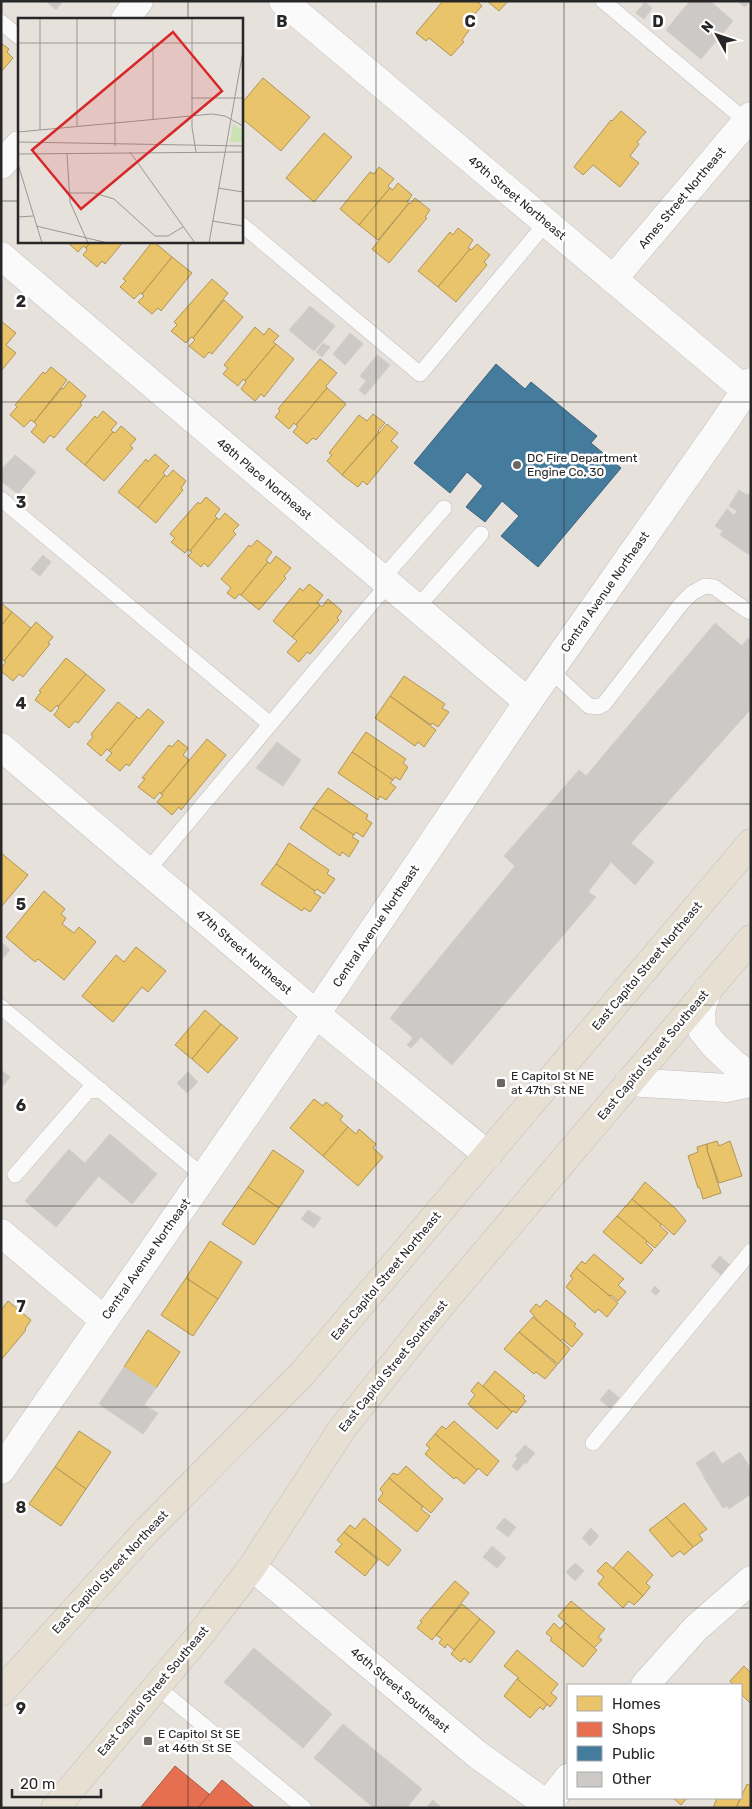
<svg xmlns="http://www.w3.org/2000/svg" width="752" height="1809" font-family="Rubik,sans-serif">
  <rect width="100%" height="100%" fill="#e7e1dc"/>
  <!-- homes -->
  <g fill="#e9c46a" stroke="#af9556">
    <polygon points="443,1 477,1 482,6 473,16 475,18 466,25 470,29 462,40 464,42 451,56 429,38 426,41 416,33"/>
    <polygon points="487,1 508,1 499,11"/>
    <polygon points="1,43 9,49 7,52 13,58 1,72"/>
    <polygon points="263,78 310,117 281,151 245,121 241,125 241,104"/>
    <polygon points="621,111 646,132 637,142 639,144 630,156 639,163 620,187 593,165 583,175 574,167 611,120 612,121"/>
    <polygon points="324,133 352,157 314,202 286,178"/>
    <polygon points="379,167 394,179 388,186 390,188 359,225 340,209 370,172 374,174"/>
    <polygon points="398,183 412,195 407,202 409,203 378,240 359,225 390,188 393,190"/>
    <polygon points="415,198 430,210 425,217 427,218 389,263 372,249 409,203 410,204"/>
    <polygon points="458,228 473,240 468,248 470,249 438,287 418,271 450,232 453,235"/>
    <polygon points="66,241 91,241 86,248 83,246 78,252"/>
    <polygon points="91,241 124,241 105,264 102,261 97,267 83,255 87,250 86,248"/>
    <polygon points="153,241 172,257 142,294 140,293 134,299 120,287 126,281 123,279"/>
    <polygon points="477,244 490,255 484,262 487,265 456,302 438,287 470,249 471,250"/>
    <polygon points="172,257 192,273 161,311 158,308 152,314 138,302 144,296 142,294"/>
    <polygon points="212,279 228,293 193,338 191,337 186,343 171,331 177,325 174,322"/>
    <polygon points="224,300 243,317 212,354 209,352 204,358 189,346 195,340 193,338"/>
    <polygon points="1,321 16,333 6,345 16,353 1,371"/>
    <polygon points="255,327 264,335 269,328 279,336 273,342 276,344 245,381 243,379 238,386 223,374 228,368 224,365"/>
    <polygon points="276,344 294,359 264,397 261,394 255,401 241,389 246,382 245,381"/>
    <polygon points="320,359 337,373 326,386 327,388 296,425 294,423 289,429 275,417 280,411 278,409"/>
    <polygon points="51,367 67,380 34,422 31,420 24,427 10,415 17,407 15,405 43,372 45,374"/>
    <polygon points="69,381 86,396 80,403 82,405 54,438 50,435 44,443 31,432 37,425 34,422 62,388 63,389"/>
    <polygon points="327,388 346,404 316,440 313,438 307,444 293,432 298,426 296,425"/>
    <polygon points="103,411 117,423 111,430 113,432 85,465 66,449 95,416 97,418"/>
    <polygon points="373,414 385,423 378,431 379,432 342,475 327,461 332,455 329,453 359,415 367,421"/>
    <polygon points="387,424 398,433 391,441 398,447 367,485 363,481 358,487 342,475"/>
    <polygon points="121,426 136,439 130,446 133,448 104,481 85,465 113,432 115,433"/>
    <polygon points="155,454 169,466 163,473 165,475 138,508 118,492 146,459 148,462"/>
    <polygon points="173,470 186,481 181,488 183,490 156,523 138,508 165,475 167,477"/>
    <polygon points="206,497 220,509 215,516 217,518 190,551 188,549 185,553 171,542 175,538 170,534 198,502 200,504"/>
    <polygon points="225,513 239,525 233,531 236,534 208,567 204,563 201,567 188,556 192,552 190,551 217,518 219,520"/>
    <polygon points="257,540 272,552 266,560 268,562 241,595 239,594 235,599 227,593 231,588 221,579 249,545 251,547"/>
    <polygon points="276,556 291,568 284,576 286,578 259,610 241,595 268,562 270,564"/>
    <polygon points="309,584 323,595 317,603 320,605 292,637 273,621 300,588 303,591"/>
    <polygon points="328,599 342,611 337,618 339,620 310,654 307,652 299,662 287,652 297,641 292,637 320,605 322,607"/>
    <polygon points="1,603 12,612 1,626"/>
    <polygon points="12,612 31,628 4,661 1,658 1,626"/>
    <polygon points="36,622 53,637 48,643 50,644 23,677 19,674 13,681 1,671 1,668 6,662 4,661"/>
    <polygon points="66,658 86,674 58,707 57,705 51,712 35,700 41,692 39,691"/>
    <polygon points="86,674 105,690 78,723 75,721 69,728 54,715 59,708 58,707"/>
    <polygon points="404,676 445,704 442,708 449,712 438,727 432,723 431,725 390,696"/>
    <polygon points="390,696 436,730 424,747 418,742 415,746 375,718"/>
    <polygon points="118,702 137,717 109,751 107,749 101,756 87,744 93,737 91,734"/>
    <polygon points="148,709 164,722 129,766 126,764 120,771 106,760 112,753 109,751 137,717 139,719"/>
    <polygon points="366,732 406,759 403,763 408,767 400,780 395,777 393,780 352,752"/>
    <polygon points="207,739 226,755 181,810 179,807 172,815 157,802 163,795 161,794"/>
    <polygon points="178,740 188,748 183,755 189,760 161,794 160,792 154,799 138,787 145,779 142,778 169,745 172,747"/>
    <polygon points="352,752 393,780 390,783 396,787 386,800 380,796 378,800 338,773"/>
    <polygon points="328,788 368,815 366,819 372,823 363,837 356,832 354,835 313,808"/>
    <polygon points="313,808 354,835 352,837 359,841 349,857 342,852 340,856 300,828"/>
    <polygon points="289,843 329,870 327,874 335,879 324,894 317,889 315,891 276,864"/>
    <polygon points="1,853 28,875 1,907"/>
    <polygon points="276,864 315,891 314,893 321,897 310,912 304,908 302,911 261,884"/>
    <polygon points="44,891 65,909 61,914 66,918 62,924 74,933 79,927 96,942 64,980 38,959 35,962 6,937"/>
    <polygon points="136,947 166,971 148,992 142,987 113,1022 82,996 116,955 124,962"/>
    <polygon points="205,1010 221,1024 192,1059 175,1045"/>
    <polygon points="221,1024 238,1038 208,1073 192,1059"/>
    <polygon points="314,1099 323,1106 326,1102 343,1116 340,1120 348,1127 323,1156 290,1128"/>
    <polygon points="348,1127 356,1134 359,1129 376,1144 373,1148 383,1157 358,1186 323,1156"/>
    <polygon points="717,1141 719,1146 730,1141 742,1176 719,1183 707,1150 707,1144"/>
    <polygon points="707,1144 707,1150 721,1193 703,1199 700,1188 698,1188 688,1156 698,1152 697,1147"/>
    <polygon points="273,1150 304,1171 279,1208 248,1187"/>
    <polygon points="645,1182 675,1208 686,1221 674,1235 632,1199"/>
    <polygon points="248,1187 279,1208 254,1245 222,1224"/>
    <polygon points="632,1199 661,1224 660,1226 668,1233 655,1248 617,1216"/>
    <polygon points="617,1216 647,1241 646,1243 653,1250 641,1264 603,1232"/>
    <polygon points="210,1241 242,1262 218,1299 186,1278"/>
    <polygon points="594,1254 624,1279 618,1285 626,1292 618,1301 611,1295 610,1296 576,1268 582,1261 585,1264"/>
    <polygon points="576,1268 618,1303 607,1317 598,1309 595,1313 566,1287 573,1278 570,1276"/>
    <polygon points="186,1278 218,1299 193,1336 161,1315"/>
    <polygon points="546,1300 576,1324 574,1326 583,1334 572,1347 562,1339 561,1341 538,1321 530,1311 536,1304 540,1307"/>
    <polygon points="8,1301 31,1320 25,1329 26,1330 1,1360 1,1310"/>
    <polygon points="533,1317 570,1349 558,1364 519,1332"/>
    <polygon points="148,1330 180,1352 156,1388 124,1367"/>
    <polygon points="519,1332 557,1365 545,1379 536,1372 534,1374 504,1349"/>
    <polygon points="495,1371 525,1396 523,1398 526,1401 516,1413 513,1411 512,1412 483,1386"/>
    <polygon points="478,1382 512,1412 497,1429 468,1404 475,1395 471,1391"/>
    <polygon points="454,1421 499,1461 487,1476 478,1468 477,1470 435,1434 442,1426 446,1429"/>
    <polygon points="79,1431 111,1452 86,1489 55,1467"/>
    <polygon points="435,1434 477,1470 464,1484 456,1477 454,1479 425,1454 430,1448 426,1445"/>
    <polygon points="406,1466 443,1499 431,1513 389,1478 393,1473 398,1475"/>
    <polygon points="55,1467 86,1489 61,1526 29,1504"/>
    <polygon points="389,1478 423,1507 421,1509 430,1516 417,1532 378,1500 383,1493 380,1489"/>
    <polygon points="684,1503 707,1529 699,1535 703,1540 693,1547 666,1517"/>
    <polygon points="666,1517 693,1547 684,1555 680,1551 672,1557 649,1530"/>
    <polygon points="364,1518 401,1550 388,1566 344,1532 350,1525 355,1529"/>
    <polygon points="344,1532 378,1560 365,1576 335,1552 342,1544 337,1540"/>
    <polygon points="628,1551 653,1575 646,1583 650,1587 643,1596 613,1568"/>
    <polygon points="606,1562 643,1596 634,1605 629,1601 623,1608 598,1584 604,1577 597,1571"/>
    <polygon points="455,1581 469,1593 432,1640 417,1628 422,1622 420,1621"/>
    <polygon points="571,1601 605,1629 598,1637 602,1640 594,1648 558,1616"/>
    <polygon points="462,1604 480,1619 454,1650 447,1644 445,1648 439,1643 442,1639 436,1635"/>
    <polygon points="480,1619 495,1632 470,1663 464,1658 461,1662 451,1654"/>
    <polygon points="554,1623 560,1629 565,1623 597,1650 583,1667 550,1640 552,1638 546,1633"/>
    <polygon points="517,1650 558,1684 551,1693 557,1698 550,1707 517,1679 519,1678 504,1666"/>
    <polygon points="744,1666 751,1673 751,1704 741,1694 741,1685 733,1685 730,1681"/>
    <polygon points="517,1679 547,1704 543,1710 540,1707 530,1718 504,1696"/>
    <polygon points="747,1784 751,1786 751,1808 736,1808"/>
    <polygon points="673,1798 687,1798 681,1805"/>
    <polygon points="717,1798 740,1798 736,1808 713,1808"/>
  </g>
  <!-- shops -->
  <g fill="#e76f51" stroke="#ad5944">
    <polygon points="175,1766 209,1794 198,1808 140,1808"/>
    <polygon points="222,1780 227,1784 255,1808 198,1808"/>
  </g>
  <!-- public -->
  <polygon fill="#457b9d" stroke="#3c627a" points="496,364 525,389 531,382 597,436 591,443 621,468 538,567 501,536 519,516 502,501 485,522 466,507 483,486 467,472 450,493 414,463"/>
  <!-- building -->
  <g fill="#cdc9c6" stroke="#d1cdc8">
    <polygon points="46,1 63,1 56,10"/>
    <polygon points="690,1 710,1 733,21 701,59 666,30"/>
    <polygon points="737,1 750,1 745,7"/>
    <polygon points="645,2 652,8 644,19 636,13"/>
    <polygon points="310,306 335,326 314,351 289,330"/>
    <polygon points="350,333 363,344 345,365 333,354"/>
    <polygon points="323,343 330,347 322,357 316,352"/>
    <polygon points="377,355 390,365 365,395 359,390 366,381 360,376"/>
    <polygon points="15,455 36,472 18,494 1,481 1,470"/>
    <polygon points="739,490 747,495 751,493 751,556 720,535 723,531 715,526 727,509 734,515 737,511 729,506"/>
    <polygon points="43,555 51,562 40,576 31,569"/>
    <polygon points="715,623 742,646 748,638 751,640 749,652 751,654 751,709 631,843 654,862 635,885 611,862 588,892 596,897 452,1065 421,1037 411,1048 407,1045 413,1038 390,1018 515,866 504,856 579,770 586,776"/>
    <polygon points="277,742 301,760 283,786 256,768"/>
    <polygon points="1,942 10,950 1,960"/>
    <polygon points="1,1070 10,1077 1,1088"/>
    <polygon points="188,1072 198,1082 187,1093 177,1083"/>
    <polygon points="110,1134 157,1174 132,1204 84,1164"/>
    <polygon points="69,1149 99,1176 56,1227 25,1201"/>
    <polygon points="308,1210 321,1218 314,1228 301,1219"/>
    <polygon points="720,1256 730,1265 721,1275 711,1266"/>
    <polygon points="655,1286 660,1291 656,1295 651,1291"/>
    <polygon points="124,1367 156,1388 144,1405 158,1413 143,1434 99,1404"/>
    <polygon points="609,1389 619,1398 610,1408 600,1400"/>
    <polygon points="525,1445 535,1453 526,1464 524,1463 517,1471 512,1466 518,1458 515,1456"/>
    <polygon points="714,1451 722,1464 740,1452 751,1469 751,1494 729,1509 727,1506 723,1508 703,1476 704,1476 696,1463"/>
    <polygon points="504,1518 516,1527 508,1537 496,1528"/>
    <polygon points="591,1528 599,1536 590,1546 582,1538"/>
    <polygon points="492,1546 506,1558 497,1568 483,1557"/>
    <polygon points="575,1563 584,1571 575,1581 566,1572"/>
    <polygon points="254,1648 332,1714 303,1748 224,1682"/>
    <polygon points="343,1724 422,1789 408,1806 410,1808 374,1808 314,1758"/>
    <polygon points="433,1800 442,1808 426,1808"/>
  </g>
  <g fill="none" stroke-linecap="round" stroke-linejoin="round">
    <!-- service casing -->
    <g stroke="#c0bebe" stroke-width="16">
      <g id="service">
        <polyline points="603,1 746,121"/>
        <polyline points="1,22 19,37"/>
        <polyline points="241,224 420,374 546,223"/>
        <polyline points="1,499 270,724"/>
        <polyline points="382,579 444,508"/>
        <polyline points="417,608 481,534"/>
        <polyline points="550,670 589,706 598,707 604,704 681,604 692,593 705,586 714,587 746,610 751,612"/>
        <polyline points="148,870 388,584"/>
        <polyline points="1,1007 203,1176"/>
        <polyline points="15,1175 88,1091 101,1090"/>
        <polyline points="593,1443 751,1251"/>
        <polyline points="157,1687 304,1808"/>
      </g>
    </g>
    <!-- minor casing -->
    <g stroke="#c0bebe" stroke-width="29">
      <g id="minor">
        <polyline points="125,19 139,1"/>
        <polyline points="1,165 19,145"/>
        <polyline points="1,256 528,702"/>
        <polyline points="613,279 751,116"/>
        <polyline points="1,747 316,1014 488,1155"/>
        <polyline points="708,989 701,1010 702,1030 714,1045 733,1063 751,1076"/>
        <polyline points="629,1082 726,1088 751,1083"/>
        <polyline points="1,1233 104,1320"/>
        <polyline points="1,1470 316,1014 528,702 723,424 751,382"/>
        <polyline points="252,1567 478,1755 552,1808"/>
        <polyline points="645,1685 696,1628 751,1580"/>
        <polyline points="547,1805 568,1778"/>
      </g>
    </g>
    <!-- tertiary casing -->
    <g stroke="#c0bebe" stroke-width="29">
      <polyline id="tertiary" points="283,1 751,395"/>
    </g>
    <!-- primary casing -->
    <g stroke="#bfbdbb" stroke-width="29">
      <g id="primary">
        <polyline points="1,1692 148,1529 302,1374 751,843"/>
        <polyline points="55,1808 200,1635 252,1567 342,1429 436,1311 751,939"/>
      </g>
    </g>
    <!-- service -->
    <use href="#service" stroke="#fbfafa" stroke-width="15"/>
    <!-- minor -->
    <use href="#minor" stroke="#fbfafa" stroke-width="28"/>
    <!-- tertiary -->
    <use href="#tertiary" stroke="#fbfafa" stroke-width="28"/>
    <!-- primary -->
    <use href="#primary" stroke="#e6dfd2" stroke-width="28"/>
  </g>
  <!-- grid -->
  <path fill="none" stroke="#272727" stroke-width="1" stroke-opacity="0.55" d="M188,1V19M376,1V1808M564,1V1808M1,201H19M241,201H751M188,241V1808M1,402H751M1,603H751M1,804H751M1,1005H751M1,1206H751M1,1407H751M1,1608H751"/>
  <!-- markers -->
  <g fill="#6a6866" stroke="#fff" stroke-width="2">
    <circle cx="517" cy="465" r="5"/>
    <rect x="496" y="1078" width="10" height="10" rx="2.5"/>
    <rect x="143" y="1736" width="10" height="10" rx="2.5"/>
  </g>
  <g text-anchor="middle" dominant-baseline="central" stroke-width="5" stroke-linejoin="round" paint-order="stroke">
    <!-- street labels -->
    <g font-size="12" fill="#272727" stroke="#fff">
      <text transform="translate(517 198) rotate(40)">49th Street Northeast</text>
      <text transform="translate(682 198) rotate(-50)">Ames Street Northeast</text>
      <text transform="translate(264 479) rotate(40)">48th Place Northeast</text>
      <text transform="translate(605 592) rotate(-55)">Central Avenue Northeast</text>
      <text transform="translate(376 926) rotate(-56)">Central Avenue Northeast</text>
      <text transform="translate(244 952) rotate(41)">47th Street Northeast</text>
      <text transform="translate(647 966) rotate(-50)">East Capitol Street Northeast</text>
      <text transform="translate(653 1055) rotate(-50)">East Capitol Street Southeast</text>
      <text transform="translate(146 1259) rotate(-55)">Central Avenue Northeast</text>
      <text transform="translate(386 1276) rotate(-50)">East Capitol Street Northeast</text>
      <text transform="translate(393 1366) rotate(-51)">East Capitol Street Southeast</text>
      <text transform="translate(110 1572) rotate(-47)">East Capitol Street Northeast</text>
      <text transform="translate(400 1690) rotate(40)">46th Street Southeast</text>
      <text transform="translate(153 1691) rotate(-50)">East Capitol Street Southeast</text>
    </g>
    <!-- poi labels -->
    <g font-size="12" fill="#272727" stroke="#fff" text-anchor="start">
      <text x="527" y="458">DC Fire Department<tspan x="527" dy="14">Engine Co. 30</tspan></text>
      <text x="511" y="1076">E Capitol St NE<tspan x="511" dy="14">at 47th St NE</tspan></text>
      <text x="158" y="1734">E Capitol St SE<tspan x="158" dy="14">at 46th St SE</tspan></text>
    </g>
  </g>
  <!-- overview -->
  <g transform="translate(18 18)">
    <rect width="225" height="225" fill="#e7e1dc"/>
    <path d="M215,106L225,112V124H212Z" fill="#cbe2b3"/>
    <path fill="none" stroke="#9a9794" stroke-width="1" d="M97,0V128M174,0V109L178,134M0,25H225M173,80H225M135,101V25M59,109V0M22,112V0M0,114L194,96L207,98L225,108M0,124L225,128M112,134L177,225M0,136L225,134M49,136L52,184L70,225M0,146L24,225M200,170L225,174M50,175H76L96,181L137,218H150L165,209M0,199L15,198M194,203L225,208M18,208L90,225M191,225L225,33"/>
    <path fill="#d62828" fill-opacity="0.15" stroke="#d62828" stroke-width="2.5" d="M155,14L204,73L63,191L14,132Z"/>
    <rect width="225" height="225" fill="none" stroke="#272727" stroke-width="2.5"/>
  </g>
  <g font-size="16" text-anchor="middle" font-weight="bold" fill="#272727" stroke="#fff" stroke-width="5" stroke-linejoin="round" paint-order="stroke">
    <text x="282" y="27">B</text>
    <text x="470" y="27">C</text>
    <text x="658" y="27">D</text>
    <text x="21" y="307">2</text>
    <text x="21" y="508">3</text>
    <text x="21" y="709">4</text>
    <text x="21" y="910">5</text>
    <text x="21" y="1111">6</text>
    <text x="21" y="1312">7</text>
    <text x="21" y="1513">8</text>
    <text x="21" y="1714">9</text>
  </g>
  <!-- border -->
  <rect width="752" height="1809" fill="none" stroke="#272727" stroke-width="5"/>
  <!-- legend -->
  <rect x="567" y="1684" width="175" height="115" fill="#ffffff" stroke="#a9a9a9"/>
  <rect x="577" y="1696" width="25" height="15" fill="#e9c46a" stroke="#a9a9a9"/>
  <text x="612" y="1709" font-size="15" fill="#272727">Homes</text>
  <rect x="577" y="1722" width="25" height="15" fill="#e76f51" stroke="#a9a9a9"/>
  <text x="612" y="1734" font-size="15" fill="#272727">Shops</text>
  <rect x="577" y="1746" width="25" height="15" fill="#457b9d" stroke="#a9a9a9"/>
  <text x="612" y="1759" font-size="15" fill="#272727">Public</text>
  <rect x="577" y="1772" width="25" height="15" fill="#cdc9c6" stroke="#a9a9a9"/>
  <text x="612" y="1784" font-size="15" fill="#272727">Other</text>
  <!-- north arrow -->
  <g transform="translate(717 35) rotate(310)" stroke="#ffffff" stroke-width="4" paint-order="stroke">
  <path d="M0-4L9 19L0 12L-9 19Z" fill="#272727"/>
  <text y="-8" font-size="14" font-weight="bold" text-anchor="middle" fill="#272727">N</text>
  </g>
  <!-- scale -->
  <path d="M12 1789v8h89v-8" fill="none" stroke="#272727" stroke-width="2.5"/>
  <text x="20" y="1789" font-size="15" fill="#272727" stroke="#ffffff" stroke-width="4" paint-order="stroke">20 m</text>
</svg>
